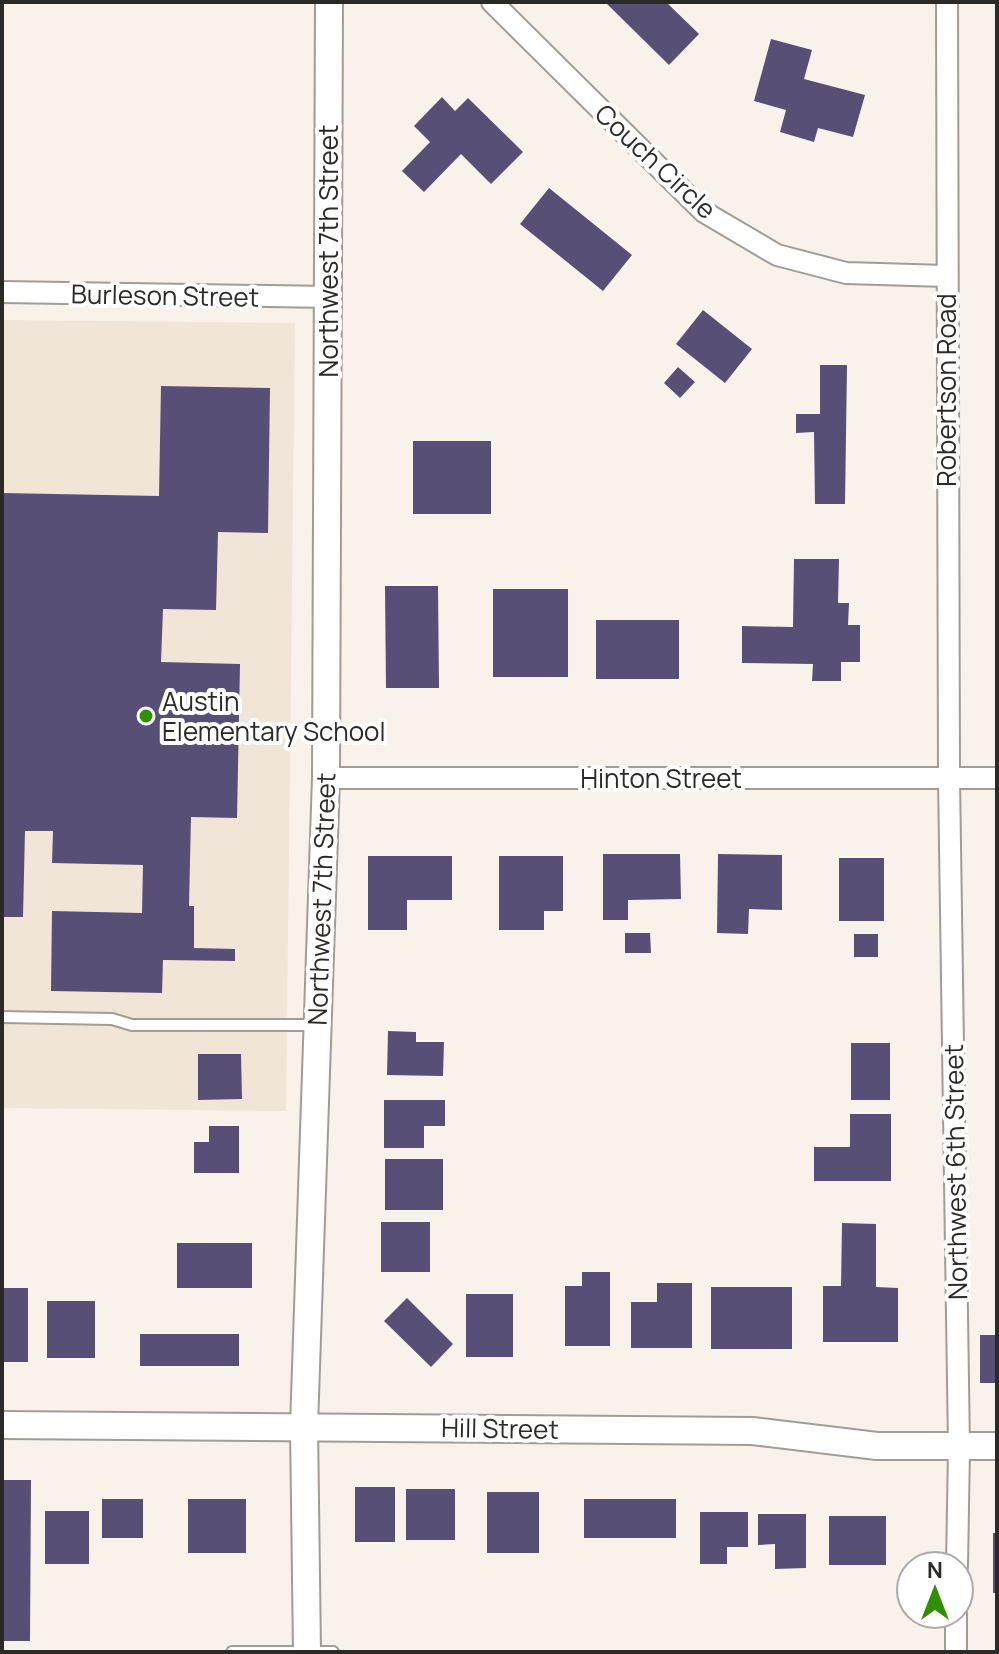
<svg xmlns="http://www.w3.org/2000/svg" width="999" height="1654" font-family="Manrope,sans-serif">
  <rect width="100%" height="100%" fill="#f9f2ea"/>
  <!-- built -->
  <polygon fill="#f1e5d7" points="2,320 295,323 286,1111 2,1108"/>
  <!-- building -->
  <g fill="#584f77">
    <polygon points="605,2 666,2 699,34 669,65"/>
    <polygon points="771,39 812,50 804,79 865,95 853,137 818,128 814,142 780,132 786,110 754,101"/>
    <polygon points="442,97 455,111 468,98 523,152 491,184 461,154 424,192 402,171 430,142 414,126"/>
    <polygon points="549,188 632,255 603,291 520,224"/>
    <polygon points="703,310 752,349 725,383 676,344"/>
    <polygon points="820,365 847,365 845,504 815,504 814,432 796,433 796,414 820,414"/>
    <polygon points="678,367 695,382 680,398 664,383"/>
    <polygon points="161,386 270,388 268,533 218,532 216,610 163,609 161,662 240,664 237,818 191,817 189,906 194,906 194,948 235,949 235,961 163,960 162,993 51,991 52,911 142,913 143,865 52,863 53,831 25,831 23,917 2,917 2,493 159,496"/>
    <rect x="413" y="441" width="78" height="73"/>
    <polygon points="794,559 839,559 838,603 849,603 848,625 860,625 860,662 841,662 841,681 812,681 813,664 742,663 742,626 793,627"/>
    <polygon points="385,586 438,586 439,688 386,688"/>
    <rect x="493" y="589" width="75" height="88"/>
    <rect x="596" y="620" width="83" height="59"/>
    <polygon points="603,854 680,854 681,899 628,900 628,920 603,920"/>
    <polygon points="718,854 782,855 782,910 749,909 748,934 717,933"/>
    <polygon points="368,856 452,856 452,900 407,900 407,930 368,930"/>
    <polygon points="499,856 563,856 563,911 544,911 544,930 499,930"/>
    <rect x="839" y="858" width="45" height="63"/>
    <polygon points="625,933 650,933 651,953 625,953"/>
    <rect x="854" y="934" width="24" height="23"/>
    <polygon points="388,1031 416,1032 416,1042 444,1042 443,1076 387,1075"/>
    <rect x="851" y="1043" width="39" height="57"/>
    <polygon points="198,1054 241,1054 242,1099 198,1100"/>
    <polygon points="384,1100 445,1100 445,1126 424,1126 424,1148 384,1148"/>
    <polygon points="850,1114 891,1114 891,1181 814,1181 814,1147 850,1147"/>
    <polygon points="209,1126 239,1126 239,1173 194,1173 194,1142 209,1142"/>
    <rect x="385" y="1159" width="58" height="51"/>
    <rect x="381" y="1222" width="49" height="50"/>
    <polygon points="842,1223 876,1224 876,1287 898,1288 898,1342 823,1342 823,1286 841,1286"/>
    <rect x="177" y="1243" width="75" height="45"/>
    <polygon points="582,1272 610,1272 610,1346 565,1346 565,1286 582,1286"/>
    <polygon points="657,1283 692,1283 692,1348 631,1348 631,1302 657,1302"/>
    <rect x="711" y="1287" width="81" height="62"/>
    <rect x="2" y="1288" width="26" height="74"/>
    <rect x="466" y="1294" width="47" height="63"/>
    <polygon points="407,1298 453,1344 431,1367 384,1321"/>
    <rect x="47" y="1301" width="48" height="57"/>
    <rect x="140" y="1334" width="99" height="32"/>
    <rect x="980" y="1335" width="17" height="48"/>
    <polygon points="2,1480 31,1480 30,1641 2,1641"/>
    <rect x="355" y="1487" width="40" height="55"/>
    <rect x="406" y="1489" width="49" height="51"/>
    <rect x="487" y="1492" width="52" height="61"/>
    <rect x="102" y="1499" width="41" height="39"/>
    <rect x="188" y="1499" width="58" height="54"/>
    <rect x="584" y="1499" width="92" height="39"/>
    <rect x="45" y="1511" width="44" height="53"/>
    <polygon points="700,1512 748,1512 748,1547 727,1547 727,1564 700,1564"/>
    <polygon points="758,1514 806,1514 806,1568 775,1569 775,1544 758,1545"/>
    <rect x="829" y="1516" width="57" height="49"/>
    <rect x="993" y="1533" width="4" height="60"/>
  </g>
  <g fill="none" stroke-linecap="round" stroke-linejoin="round">
    <!-- service casing -->
    <g stroke="#a29c94" stroke-width="14">
      <g id="service">
        <polyline points="2,1017 112,1019 132,1025 315,1025"/>
        <polyline points="232,1652 333,1652"/>
      </g>
    </g>
    <!-- minor casing -->
    <g stroke="#a29c94" stroke-width="24">
      <g id="minor">
        <polyline points="492,2 704,212 777,255 846,273 946,276"/>
        <polyline points="947,2 949,778 959,1448 957,1566"/>
        <polyline points="2,292 329,297"/>
        <polyline points="326,778 997,778"/>
        <polyline points="956,1652 956,1614"/>
      </g>
    </g>
    <!-- tertiary casing -->
    <g stroke="#a29c94" stroke-width="30">
      <g id="tertiary">
        <polyline points="2,1425 752,1431 877,1446 997,1446"/>
        <polyline points="307,1652 304,1426 326,778 329,2"/>
      </g>
    </g>
    <!-- service -->
    <use href="#service" stroke="#fff" stroke-width="10"/>
    <!-- minor -->
    <use href="#minor" stroke="#fff" stroke-width="20"/>
    <!-- tertiary -->
    <use href="#tertiary" stroke="#fff" stroke-width="26"/>
  </g>
  <!-- markers -->
  <circle fill="#308f04" stroke="#fff" stroke-width="3" cx="146" cy="716" r="8"/>
  <g text-anchor="middle" dominant-baseline="central" stroke-width="8" stroke-linejoin="round" paint-order="stroke">
    <!-- street labels -->
    <g font-size="26" fill="#2c2a27" stroke="#fff">
      <text transform="translate(656 161) rotate(43)">Couch Circle</text>
      <text transform="translate(328 251) rotate(-90)">Northwest 7th Street</text>
      <text transform="translate(165 295) rotate(1)">Burleson Street</text>
      <text transform="translate(946 390) rotate(-90)">Robertson Road</text>
      <text x="661" y="778">Hinton Street</text>
      <text transform="translate(321 899) rotate(-88)">Northwest 7th Street</text>
      <text transform="translate(955 1172) rotate(-91)">Northwest 6th Street</text>
      <text transform="translate(500 1428) rotate(1)">Hill Street</text>
    </g>
    <!-- poi labels -->
    <g font-size="26" fill="#2c2a27" stroke="#fff" text-anchor="start">
      <text x="162" y="701">Austin<tspan x="162" dy="30">Elementary School</tspan></text>
    </g>
  </g>
  <!-- border -->
  <rect width="999" height="1654" fill="none" stroke="#2c2a27" stroke-width="8"/>
  <!-- north arrow -->
  <g transform="translate(935 1590)"><circle r="38" fill="#ffffff" stroke="#abaaa9" stroke-width="2"/>
  <path d="M0-6L14 30L0 20L-14 30Z" fill="#308f04"/>
  <text y="-12" font-size="22" font-weight="bold" text-anchor="middle" fill="#2c2a27">N</text>
  </g>
</svg>
